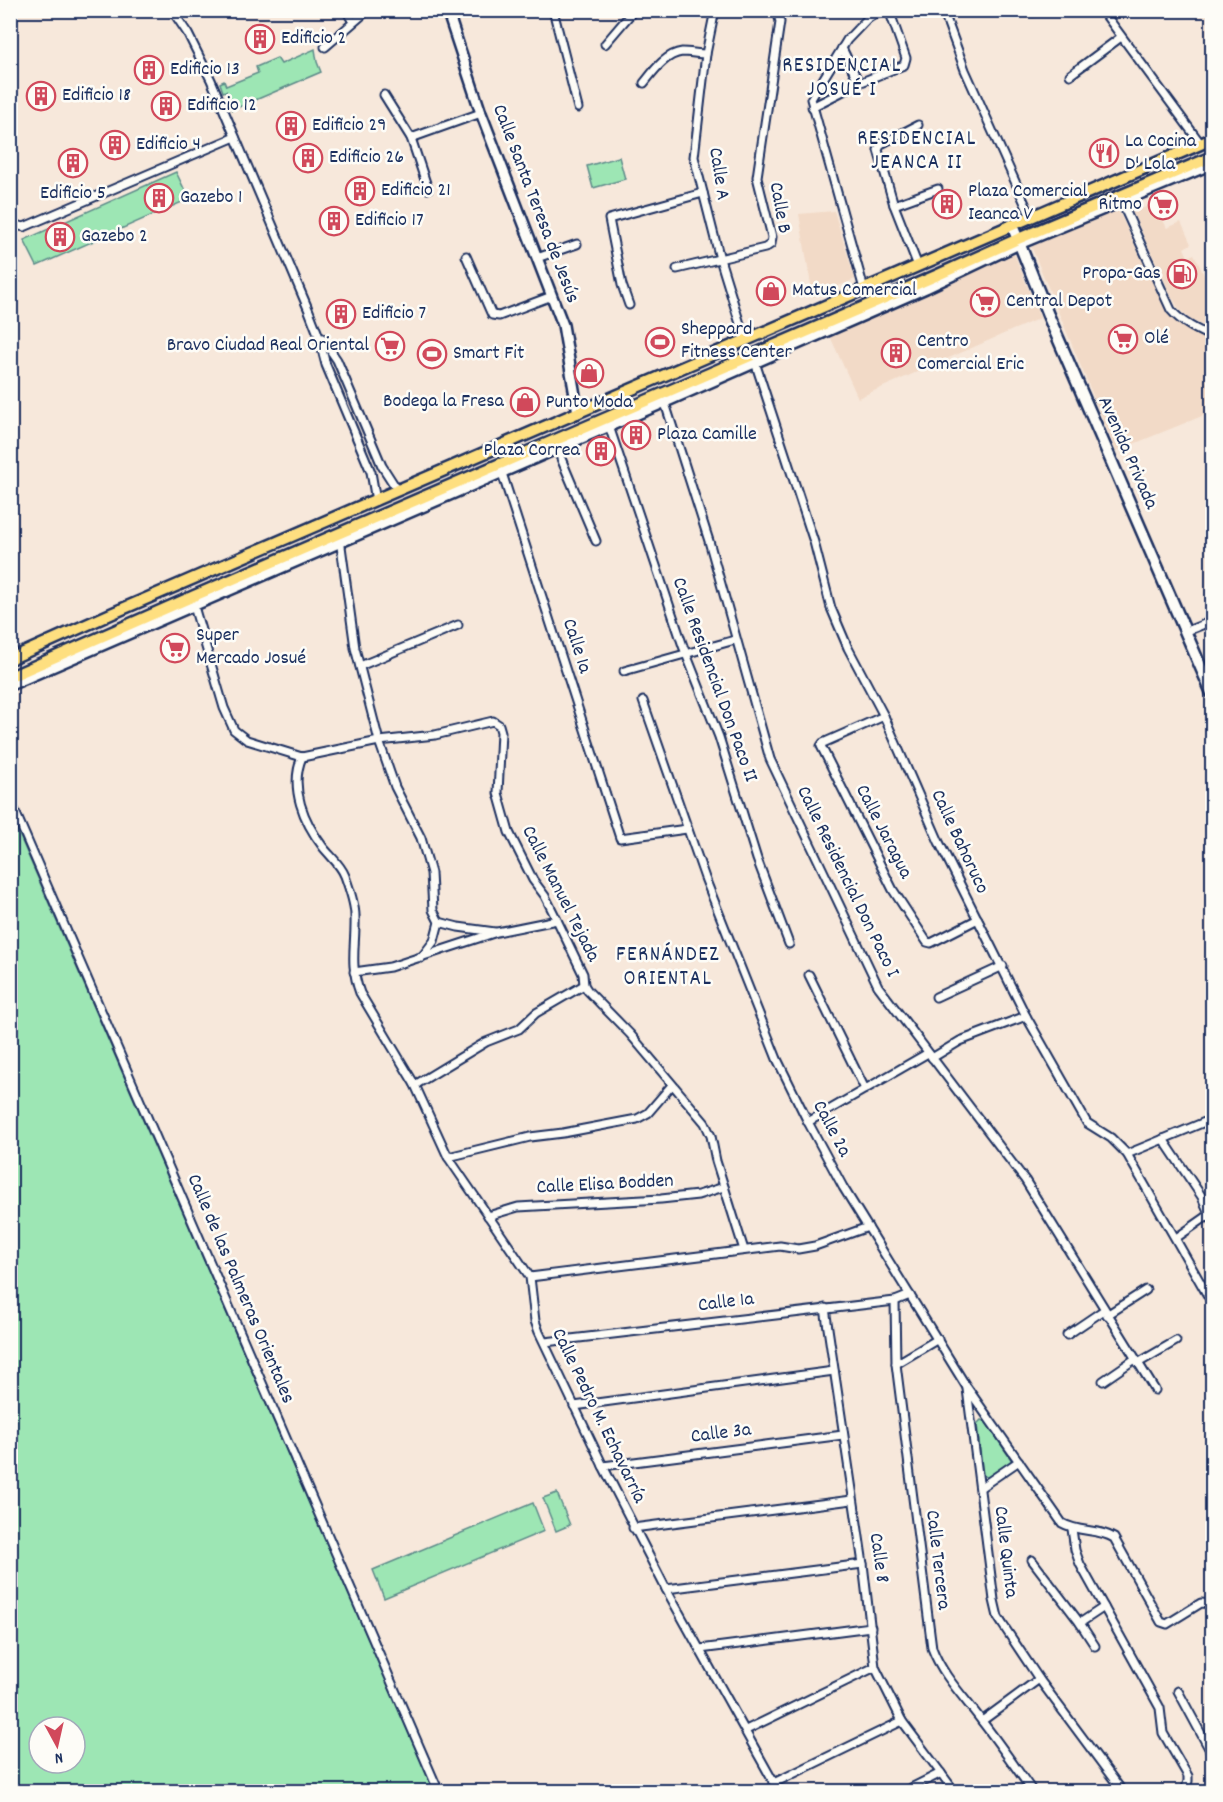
<svg xmlns="http://www.w3.org/2000/svg" width="1223" height="1802" font-family="Dekko,sans-serif">
  <rect width="100%" height="100%" fill="#f7e8db"/>
  <filter id="ink" filterUnits="userSpaceOnUse"><feTurbulence type="fractalNoise" baseFrequency=".0167" numOctaves="2"/><feDisplacementMap in="SourceGraphic" scale="12" xChannelSelector="R" yChannelSelector="G"/><feConvolveMatrix kernelMatrix="1 2 1 2 8 2 1 2 1" color-interpolation-filters="sRGB"/></filter>
  <g filter="url(#ink)">
    <!-- built -->
    <g fill="#f2dac7">
      <polygon points="1154,203 1167,228 1181,222 1191,244 1184,248 1188,257 1194,254 1212,292 1212,326 1203,325 1191,320 1179,309 1172,297 1133,213"/>
      <polygon points="1117,208 1166,310 1173,318 1212,341 1212,412 1116,451 1031,246 1031,240"/>
      <polygon points="834,211 855,279 813,297 799,214"/>
      <polygon points="1011,252 1015,256 1040,318 858,398 824,323"/>
    </g>
    <!-- green -->
    <g fill="#9de6b4" stroke="#5c8a89" stroke-width="1.5" fill-rule="evenodd">
      <polygon points="315,49 317,62 321,72 232,110 230,106 232,104 226,91 223,92 220,83 224,81 226,86 258,73 256,67 277,58 281,64"/>
      <polygon points="619,157 625,179 593,188 587,166"/>
      <polygon points="176,172 189,199 37,266 24,240"/>
      <path d="M10,816H11L434,1791H11ZM39,1727H75V1763H39Z"/>
      <polygon points="981,1420 986,1422 1012,1461 988,1478 983,1475 977,1424"/>
      <polygon points="557,1493 570,1525 556,1531 543,1498"/>
      <polygon points="533,1503 544,1531 384,1598 373,1570"/>
    </g>
    <g fill="none" stroke-linecap="round" stroke-linejoin="round">
      <!-- minor casing -->
      <g stroke="#1b2f5e" stroke-width="11">
        <g id="minor">
          <polyline points="172,10 188,34 211,80 309,311 318,334 326,365 371,472 376,501"/>
          <polyline points="346,10 353,22"/>
          <polyline points="553,10 578,108"/>
          <polyline points="715,10 706,54 694,157 720,259 745,340"/>
          <polyline points="943,10 965,70 1031,217"/>
          <polyline points="1102,10 1201,144"/>
          <polyline points="1033,12 1035,10"/>
          <polyline points="605,44 634,10"/>
          <polyline points="325,47 368,10"/>
          <polyline points="842,48 859,83"/>
          <polyline points="1070,75 1121,37"/>
          <path d="M644,83C653,72 665,54 682,52C689,52 699,54 706,54"/>
          <polyline points="384,95 411,138 428,189"/>
          <polyline points="812,107 859,83 904,65 906,58 889,10"/>
          <polyline points="918,125 881,144 878,150 894,205 918,266"/>
          <polyline points="411,138 481,113"/>
          <path d="M1121,201L1171,310C1182,323 1197,330 1212,337"/>
          <polyline points="894,205 938,189"/>
          <polyline points="10,217 15,225 24,227 235,137"/>
          <polyline points="466,256 492,315 499,316 552,296"/>
          <polyline points="537,258 577,244"/>
          <polyline points="677,269 765,248 771,244 772,237 757,177 780,22 777,10"/>
          <polyline points="864,289 811,99 847,40 867,19 881,10"/>
          <polyline points="629,305 622,285 609,219 703,193"/>
          <polyline points="322,338 337,360 382,466 398,491"/>
          <polyline points="754,359 814,542 831,608 848,648 884,716 939,842 1026,1016 1087,1123 1111,1138 1127,1154 1212,1303"/>
          <polyline points="664,400 709,541 770,759 878,986 1025,1180 1155,1390"/>
          <polyline points="609,426 683,646 719,737 757,859 789,944"/>
          <polyline points="557,449 596,541"/>
          <polyline points="501,470 620,838 687,829"/>
          <polyline points="340,539 355,648 379,741 395,787 421,838 431,873 433,910 439,922 434,941 421,958"/>
          <polyline points="193,603 224,708 234,730 247,740 302,757"/>
          <polyline points="1187,631 1212,621"/>
          <polyline points="360,666 458,625"/>
          <polyline points="624,671 735,640"/>
          <path d="M643,701L705,878L777,1059L808,1122L843,1187L966,1386L1062,1523C1079,1533 1098,1528 1114,1538L1161,1622L1167,1624L1201,1603L1212,1604"/>
          <polyline points="884,716 823,743 821,746 893,890 927,942 931,943 978,919"/>
          <path d="M302,757C289,788 304,822 323,847C330,856 341,865 345,876C349,888 355,903 355,916C356,945 349,964 360,993L415,1085L448,1157L530,1277L535,1321L539,1332L603,1466L666,1589L779,1792"/>
          <polyline points="302,757 379,741 435,735 493,721 499,725 501,732 498,793 509,832 533,880 545,896 557,920 583,974 584,985 588,991 630,1034 705,1123 711,1136 716,1161 744,1250"/>
          <polyline points="10,800 439,1792"/>
          <polyline points="439,922 458,927 495,932"/>
          <polyline points="354,972 390,967 497,932 557,920"/>
          <polyline points="809,975 865,1089"/>
          <polyline points="936,997 1003,966"/>
          <polyline points="932,1058 960,1041 1026,1016"/>
          <polyline points="415,1085 486,1042 519,1029 536,1013 584,985"/>
          <polyline points="808,1122 928,1053"/>
          <polyline points="1163,1139 1202,1197 1212,1220"/>
          <polyline points="1127,1154 1212,1119"/>
          <polyline points="448,1157 530,1137 563,1133 637,1119 648,1113 672,1085"/>
          <polyline points="488,1216 518,1207 661,1199 698,1195 724,1187"/>
          <polyline points="1176,1238 1209,1215"/>
          <polyline points="530,1277 780,1246 798,1249 815,1246 868,1227"/>
          <path d="M895,1301L896,1364L932,1648C942,1675 964,1697 981,1720C999,1743 1016,1768 1033,1792"/>
          <polyline points="825,1308 863,1564 875,1667 902,1721 955,1792"/>
          <polyline points="1107,1315 1146,1290"/>
          <polyline points="1067,1335 1104,1310"/>
          <polyline points="545,1342 895,1301 910,1295"/>
          <polyline points="1138,1363 1176,1341"/>
          <polyline points="896,1364 938,1339"/>
          <polyline points="1103,1381 1135,1359"/>
          <polyline points="967,1389 994,1600 998,1617 1003,1625 1039,1679 1123,1792"/>
          <polyline points="574,1406 834,1371"/>
          <polyline points="603,1466 843,1435"/>
          <polyline points="981,1487 1019,1461"/>
          <polyline points="633,1528 852,1500"/>
          <polyline points="1072,1529 1075,1550 1080,1564 1160,1708 1163,1733 1188,1776 1188,1781 1185,1792"/>
          <polyline points="1032,1560 1080,1623 1104,1607"/>
          <polyline points="666,1589 863,1564"/>
          <polyline points="1080,1623 1095,1646"/>
          <polyline points="700,1649 871,1627"/>
          <polyline points="1178,1691 1212,1754"/>
          <polyline points="982,1721 1039,1679"/>
          <polyline points="746,1730 875,1667"/>
          <polyline points="774,1783 902,1721"/>
          <polyline points="903,1792 941,1773"/>
        </g>
      </g>
      <!-- tertiary casing -->
      <g stroke="#1b2f5e" stroke-width="14">
        <g id="tertiary">
          <polyline points="447,10 481,113 563,325 578,413"/>
          <polyline points="10,685 665,402 926,288 1019,244 1212,164"/>
        </g>
      </g>
      <!-- secondary casing -->
      <g stroke="#1b2f5e" stroke-width="15">
        <polyline id="secondary" points="1012,225 1048,315 1212,693"/>
      </g>
      <!-- primary casing -->
      <g stroke="#1b2f5e" stroke-width="15">
        <g id="primary">
          <polyline points="10,659 113,613 1212,139"/>
          <polyline points="10,677 194,596 938,275 1018,239 1212,157"/>
        </g>
      </g>
      <!-- minor -->
      <use href="#minor" stroke="#fdfcf7" stroke-width="7"/>
      <!-- tertiary -->
      <use href="#tertiary" stroke="#fdfcf7" stroke-width="9"/>
      <!-- secondary -->
      <use href="#secondary" stroke="#fdfcf7" stroke-width="10"/>
      <!-- primary -->
      <use href="#primary" stroke="#fedf80" stroke-width="10"/>
    </g>
  </g>
  <!-- icons -->
  <defs>
    <g id="building-ring" transform="scale(1.5)"><circle r="9.5" fill="#fdfcf7" stroke="#d1495b" stroke-width="1.5"/><path d="M-4-6H4V6H1V3H-1V6H-4ZM-2.5-4.3h1.7v1.8h-1.7ZM.8-4.3h1.7v1.8H.8ZM-2.5-1h1.7V.8h-1.7ZM.8-1h1.7V.8H.8Z" fill="#d1495b"/></g>
    <g id="restaurant-ring" transform="scale(1.5)"><circle r="9.5" fill="#fdfcf7" stroke="#d1495b" stroke-width="1.5"/><path d="M-5-6h1v4h1v-4h1v4h1v-4h1v5L-1.5 .5V6h-2V.5L-5-1ZM5-6V6H3V1.5H1.5Q1.5-4 5-6Z" fill="#d1495b"/></g>
    <g id="supermarket-ring" transform="scale(1.5)"><circle r="9.5" fill="#fdfcf7" stroke="#d1495b" stroke-width="1.5"/><path d="M-6-5.5h2.5l.6 2H6L4.5 2H-2.5L-4.4-4H-6ZM-1.5 3.2a1.3 1.3 0 1 0 .1 0ZM3 3.2a1.3 1.3 0 1 0 .1 0Z" fill="#d1495b"/></g>
    <g id="fuel-ring" transform="scale(1.5)"><circle r="9.5" fill="#fdfcf7" stroke="#d1495b" stroke-width="1.5"/><path d="M-5.5-6h7V0h2V4h1.3V-2.5L3-4.5l.8-.8L6-3V5H2.5V1h-1V6h-7ZM-4.2-4.7v3.2H.2V-4.7Z" fill="#d1495b"/></g>
    <g id="shop-ring" transform="scale(1.5)"><circle r="9.5" fill="#fdfcf7" stroke="#d1495b" stroke-width="1.5"/><path d="M-5-2.5h2.3a2.7 3.5 0 0 1 5.4 0H5L5.5 6h-11ZM-1.5-2.5h3a1.5 2.3 0 0 0-3 0Z" fill="#d1495b"/></g>
    <g id="stadium-ring" transform="scale(1.5)"><circle r="9.5" fill="#fdfcf7" stroke="#d1495b" stroke-width="1.5"/><path d="M0-5a6.5 5 0 1 0 0 10a6.5 5 0 1 0 0-10ZM-3.5-1.8h7v3.6h-7Z" fill="#d1495b"/></g>
  </defs>
  <g fill-rule="evenodd">
    <use href="#building-ring" x="260" y="39"/>
    <use href="#building-ring" x="149" y="70"/>
    <use href="#building-ring" x="41" y="96"/>
    <use href="#building-ring" x="166" y="106"/>
    <use href="#building-ring" x="291" y="126"/>
    <use href="#building-ring" x="115" y="145"/>
    <use href="#restaurant-ring" x="1104" y="153"/>
    <use href="#building-ring" x="308" y="158"/>
    <use href="#building-ring" x="73" y="163"/>
    <use href="#building-ring" x="360" y="191"/>
    <use href="#building-ring" x="159" y="198"/>
    <use href="#building-ring" x="947" y="204"/>
    <use href="#supermarket-ring" x="1163" y="205"/>
    <use href="#building-ring" x="334" y="221"/>
    <use href="#building-ring" x="60" y="237"/>
    <use href="#fuel-ring" x="1182" y="274"/>
    <use href="#shop-ring" x="771" y="291"/>
    <use href="#supermarket-ring" x="985" y="302"/>
    <use href="#building-ring" x="341" y="314"/>
    <use href="#supermarket-ring" x="1123" y="339"/>
    <use href="#stadium-ring" x="660" y="342"/>
    <use href="#supermarket-ring" x="390" y="346"/>
    <use href="#building-ring" x="896" y="353"/>
    <use href="#stadium-ring" x="432" y="354"/>
    <use href="#shop-ring" x="589" y="373"/>
    <use href="#shop-ring" x="525" y="402"/>
    <use href="#building-ring" x="636" y="435"/>
    <use href="#building-ring" x="601" y="451"/>
    <use href="#supermarket-ring" x="175" y="648"/>
  </g>
  <g text-anchor="middle" dominant-baseline="central" stroke-width="5" stroke-linejoin="round" paint-order="stroke">
    <!-- poi labels -->
    <g font-size="20" fill="#1b2f5e" stroke="#fdfcf7" text-anchor="start">
      <text x="281" y="39">Edificio 2</text>
      <text x="170" y="70">Edificio 13</text>
      <text x="62" y="96">Edificio 18</text>
      <text x="187" y="106">Edificio 12</text>
      <text x="312" y="126">Edificio 29</text>
      <text x="1125" y="142">La Cocina<tspan x="1125" dy="23">D' Lola</tspan></text>
      <text x="136" y="145">Edificio 4</text>
      <text x="329" y="158">Edificio 26</text>
      <text x="381" y="191">Edificio 21</text>
      <text x="968" y="192">Plaza Comercial<tspan x="968" dy="23">Ieanca V</tspan></text>
      <text x="73" y="194" text-anchor="middle">Edificio 5</text>
      <text x="180" y="198">Gazebo 1</text>
      <text x="1142" y="205" text-anchor="end">Ritmo</text>
      <text x="355" y="221">Edificio 17</text>
      <text x="81" y="237">Gazebo 2</text>
      <text x="1161" y="274" text-anchor="end">Propa-Gas</text>
      <text x="792" y="291">Matus Comercial</text>
      <text x="1006" y="302">Central Depot</text>
      <text x="362" y="314">Edificio 7</text>
      <text x="681" y="330">Sheppard<tspan x="681" dy="23">Fitness Center</tspan></text>
      <text x="1144" y="339">Olé</text>
      <text x="917" y="342">Centro<tspan x="917" dy="23">Comercial Eric</tspan></text>
      <text x="369" y="346" text-anchor="end">Bravo Ciudad Real Oriental</text>
      <text x="453" y="354">Smart Fit</text>
      <text x="504" y="402" text-anchor="end">Bodega la Fresa</text>
      <text x="589" y="403" text-anchor="middle">Punto Moda</text>
      <text x="657" y="435">Plaza Camille</text>
      <text x="580" y="451" text-anchor="end">Plaza Correa</text>
      <text x="196" y="636">Super<tspan x="196" dy="23">Mercado Josué</tspan></text>
    </g>
    <!-- street labels -->
    <g font-size="20" fill="#1b2f5e" stroke="#fdfcf7">
      <text transform="translate(718 174) rotate(81)">Calle A</text>
      <text transform="translate(535 204) rotate(69)">Calle Santa Teresa de Jesús</text>
      <text transform="translate(779 208) rotate(80)">Calle B</text>
      <text transform="translate(1127 453) rotate(66)">Avenida Privada</text>
      <text transform="translate(576 646) rotate(72)">Calle 1a</text>
      <text transform="translate(714 680) rotate(70)">Calle Residencial Don Paco II</text>
      <text transform="translate(883 832) rotate(63)">Calle Jaragua</text>
      <text transform="translate(959 842) rotate(65)">Calle Bahoruco</text>
      <text transform="translate(847 882) rotate(64)">Calle Residencial Don Paco I</text>
      <text transform="translate(560 894) rotate(63)">Calle Manuel Tejada</text>
      <text transform="translate(831 1129) rotate(62)">Calle 2a</text>
      <text transform="translate(605 1185) rotate(-3)">Calle Elisa Bodden</text>
      <text transform="translate(240 1289) rotate(67)">Calle de las Palmeras Orientales</text>
      <text transform="translate(726 1303) rotate(-7)">Calle 1a</text>
      <text transform="translate(598 1416) rotate(64)">Calle Pedro M. Echavarría</text>
      <text transform="translate(721 1434) rotate(-7)">Calle 3a</text>
      <text transform="translate(1005 1552) rotate(83)">Calle Quinta</text>
      <text transform="translate(878 1558) rotate(82)">Calle 8</text>
      <text transform="translate(937 1560) rotate(83)">Calle Tercera</text>
    </g>
    <!-- neighbourhood labels -->
    <g font-size="21" letter-spacing="1.5" fill="#1b2f5e" stroke="#fdfcf7">
      <text x="842" y="67">RESIDENCIAL<tspan x="842" dy="24">JOSUÉ I</tspan></text>
      <text x="917" y="140">RESIDENCIAL<tspan x="917" dy="24">JEANCA II</tspan></text>
      <text x="668" y="956">FERNÁNDEZ<tspan x="668" dy="24">ORIENTAL</tspan></text>
    </g>
  </g>
  <!-- margin -->
  <rect width="1223" height="1802" fill="none" stroke="#fdfcf7" stroke-width="36"/>
  <rect x="18" y="18" width="1187" height="1766" fill="none" stroke="#1b2f5e" stroke-width="2" filter="url(#ink)"/>
  <!-- north arrow -->
  <g transform="translate(57 1745) rotate(172)"><circle r="28" fill="#fdfcf7" stroke="#a3aaba" stroke-width="1.5"/>
  <path d="M0-4.5L10 22L0 15L-10 22Z" fill="#d1495b"/>
  <text y="-9" font-size="16" font-weight="bold" text-anchor="middle" fill="#1b2f5e">N</text>
  </g>
</svg>
